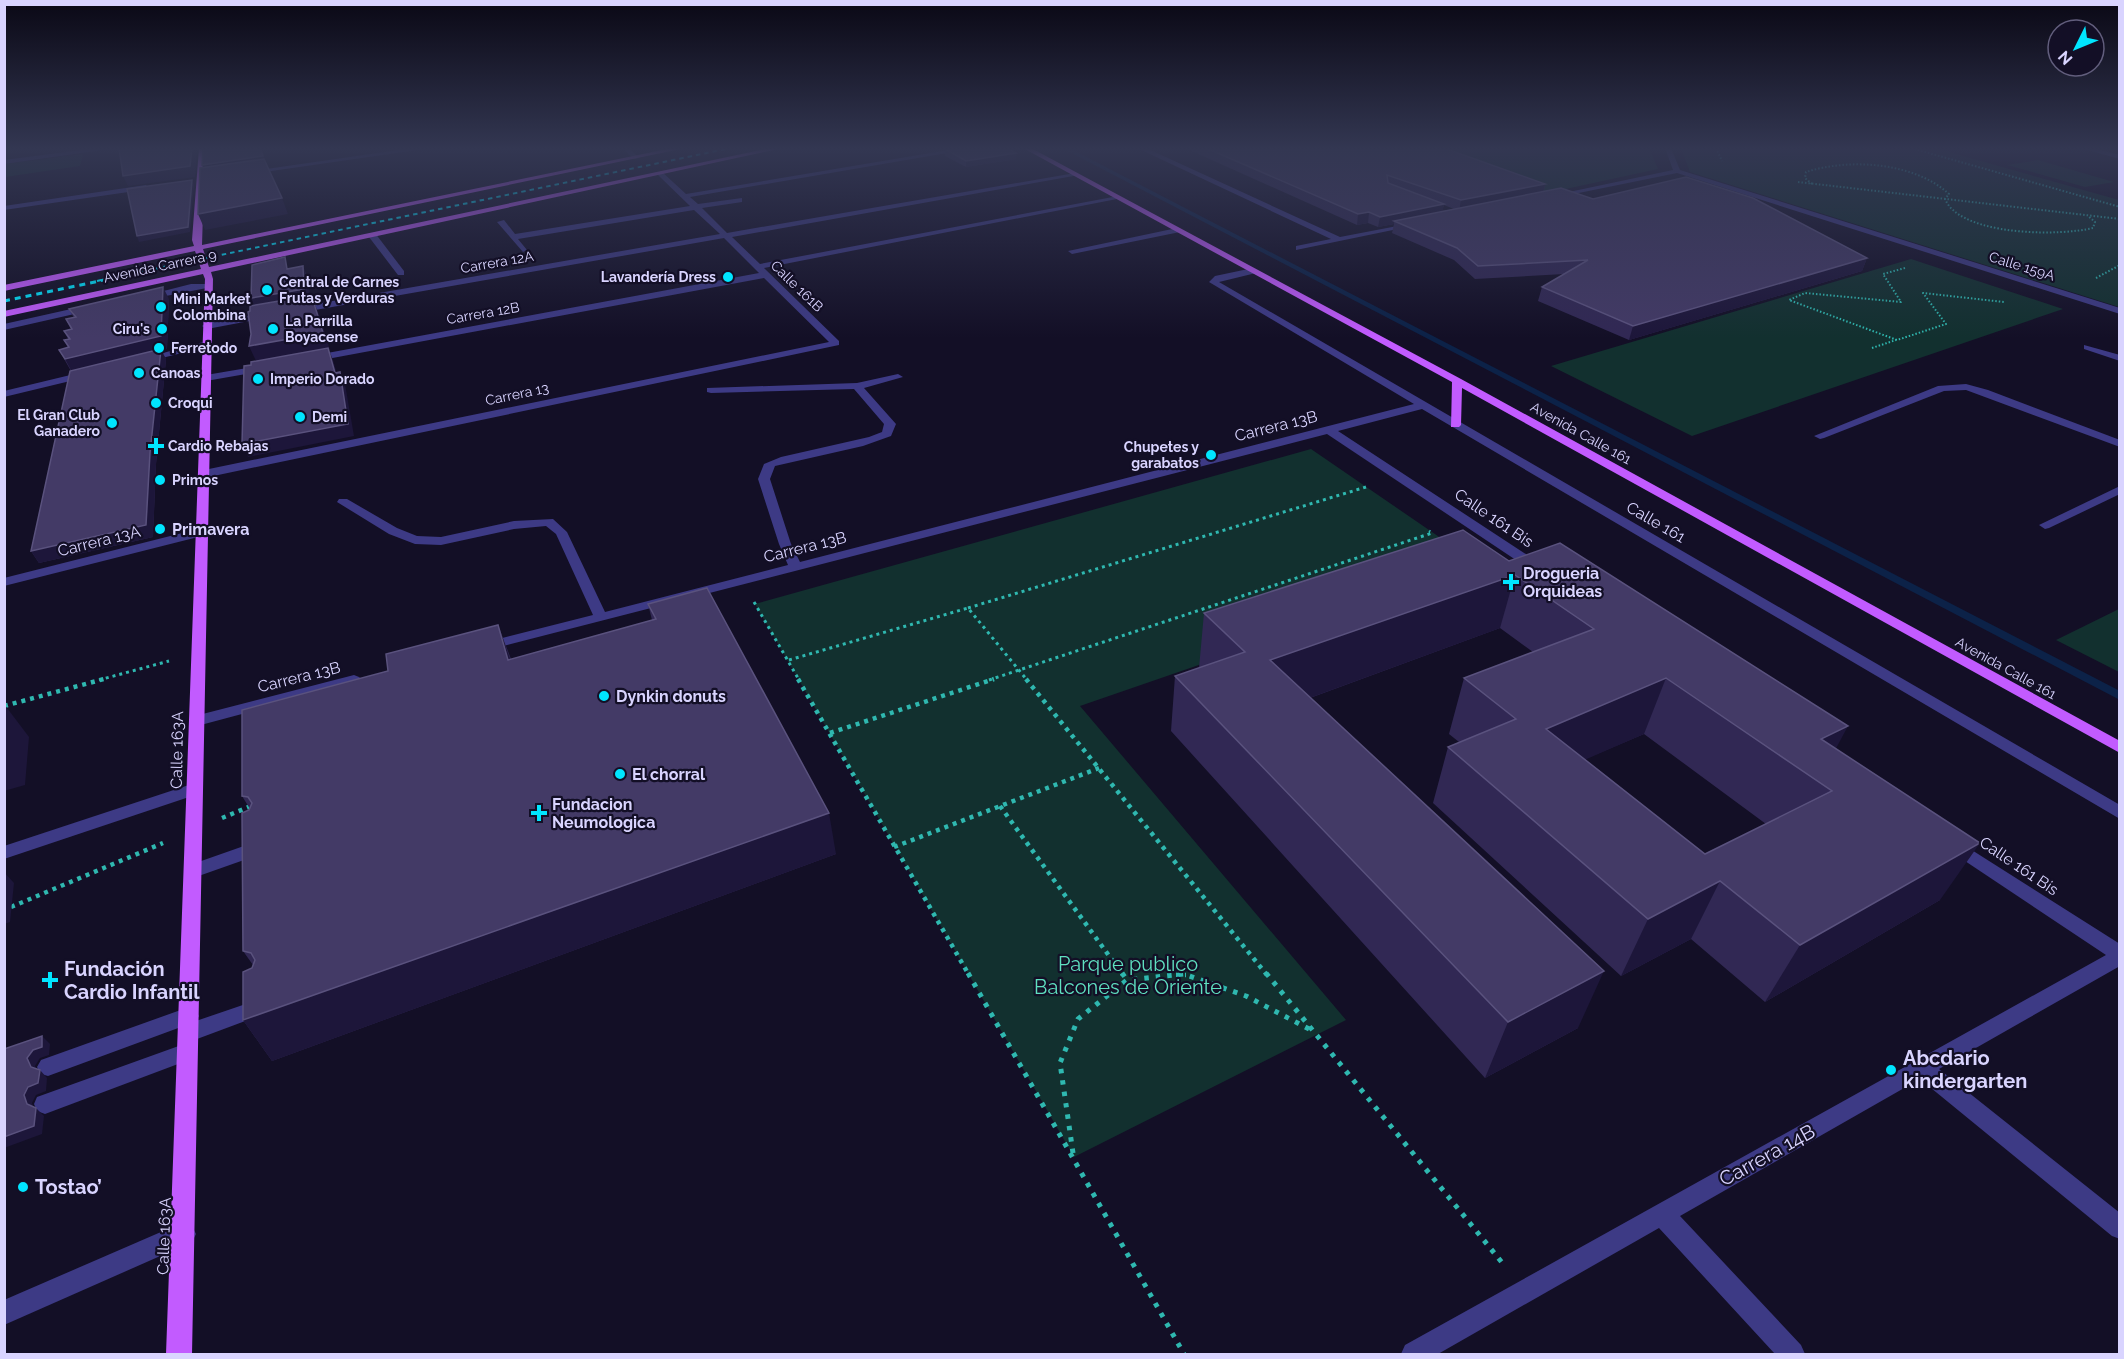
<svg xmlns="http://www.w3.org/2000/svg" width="2124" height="1359" font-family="Raleway,sans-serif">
  <rect width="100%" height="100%" fill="#130f26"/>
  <!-- green -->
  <g fill="#12302f">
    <polygon points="1423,148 1649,148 1658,169 1547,193"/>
    <polygon points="1681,148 1935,148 2119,200 2119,307 1690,172"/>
    <polygon points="83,154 80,166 5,177 4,164"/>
    <polygon points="2038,160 2114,182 2085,187 2007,165"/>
    <polygon points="1911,259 2063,309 1692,436 1551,366"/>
    <polygon points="1311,449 1483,567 1080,706 1346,1020 1074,1157 755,604"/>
    <polygon points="2119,609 2119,672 2056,640"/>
  </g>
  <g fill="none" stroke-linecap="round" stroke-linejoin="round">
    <!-- stream -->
    <polygon fill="#0c2248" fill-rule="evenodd" points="1062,148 1069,148 2120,691 2120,700"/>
    <!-- path-far3 -->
    <g stroke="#2fb8b0" stroke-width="2" stroke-dasharray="1.5 2" stroke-linecap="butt">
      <polyline points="1716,148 1722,161"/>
      <polyline points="1911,148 2120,207"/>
      <polyline points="1798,182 2120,219"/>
      <path d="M1812,184L1805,178L1806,172C1849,158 1914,162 1949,194L1945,199C1947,203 1950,208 1953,210C1980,235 2059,236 2093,228L2095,222L2088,216"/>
      <polyline points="1905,268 1883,274 1901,302 1805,293 1789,300 1897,340 1946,324 1923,293 2004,302"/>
      <polyline points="2096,278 2120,265"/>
      <polyline points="1872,348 1896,340"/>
    </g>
    <!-- path-far2 -->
    <g stroke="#2fb8b0" stroke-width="3" stroke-dasharray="3 4" stroke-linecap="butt">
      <polyline points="754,602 799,680"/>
      <polyline points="968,608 1366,487"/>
      <polyline points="789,660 968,608 1027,680"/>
      <polyline points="99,680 169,661"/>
      <polyline points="989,680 1432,533 1429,531"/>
    </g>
    <!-- path-far1 -->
    <g stroke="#2fb8b0" stroke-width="4.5" stroke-dasharray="4 5" stroke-linecap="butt">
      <polyline points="798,679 969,975"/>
      <polyline points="1026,679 1267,975"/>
      <polyline points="4,706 104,679"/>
      <polyline points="830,733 994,679"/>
      <polyline points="1000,806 1123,975"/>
      <polyline points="222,818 251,806"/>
      <polyline points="894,847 1099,768"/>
      <polyline points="11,907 163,843"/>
      <polyline points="1176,975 1186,975"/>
    </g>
    <!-- path -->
    <g stroke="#2fb8b0" stroke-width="5" stroke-dasharray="4.5 7" stroke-linecap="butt">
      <polyline points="968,973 1184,1354"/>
      <polyline points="1122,973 1127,980"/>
      <polyline points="1266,973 1504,1265"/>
      <polyline points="1073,1153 1060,1063 1078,1019 1127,980 1184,974 1246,996 1311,1030"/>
    </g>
    <!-- minor -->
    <g fill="#3d3a85" fill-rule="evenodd">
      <polygon points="96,148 116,148 4,164 4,160"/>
      <polygon points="412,148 431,148 250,174 246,172"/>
      <polygon points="622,148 629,148 639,158 634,159"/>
      <polygon points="960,148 976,148 690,197 698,204 742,198 742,202 702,208 727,233 1075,173 1079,175 732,237 760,264 1118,196 1122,198 764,268 839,341 839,345 204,478 198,474 204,470 829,342 764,278 311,362 306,359 311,356 759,273 724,238 298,313 293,310 298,307 720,234 694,210 518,239 527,250 523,252 497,222 504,220 515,234 690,206 658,175 661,171 686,194"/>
      <polygon points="1137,148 1146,148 1340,237 1413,223 1417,225 1296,250 1296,246 1331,239"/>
      <polygon points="1665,148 1671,148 1680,170 2120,308 2120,314 1677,173 1554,198 1550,196 1673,170"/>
      <polygon points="2080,148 2092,148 2120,155 2120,159"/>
      <polygon points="146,185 149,189 4,210 4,206"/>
      <polygon points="1177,228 1180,228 1180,232 1072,254 1068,251"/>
      <polygon points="369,233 375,233 404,271 404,275 398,275 369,237"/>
      <polygon points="1253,268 1257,271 1256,273 1219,282 2120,805 2120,819 1422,409 1338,431 1541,564 1543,567 1541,570 1531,570 1327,434 484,651 479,650 477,647 479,644 593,615 556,534 546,526 514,529 441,545 415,544 389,534 337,502 339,499 347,499 397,528 417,536 441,537 514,521 553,519 567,532 605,612 788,565 779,544 758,479 764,464 781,457 869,437 882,432 884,424 854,389 711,393 707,392 707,388 857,383 898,374 903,377 864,388 896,424 891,436 863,446 775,466 770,479 791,544 800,562 1414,404 1209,282 1215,276"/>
      <polygon points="191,284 208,284 212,287 145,300 140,297"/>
      <polygon points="89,305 94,308 92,310 4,330 4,324"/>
      <polygon points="268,312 271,313 271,317 207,329 202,326 207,323"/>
      <polygon points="207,341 210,342 210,346 146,362 141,359"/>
      <polygon points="2084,345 2120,355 2120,361 2084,349"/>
      <polygon points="264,365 268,366 268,370 206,381 201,378 206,375"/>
      <polygon points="87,371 92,374 91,376 4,397 4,391"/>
      <polygon points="1966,384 1988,390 2120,440 2120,447 1966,390 1944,391 1824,438 1820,439 1814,436 1938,386"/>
      <polygon points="2120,486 2120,494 2049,528 2045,529 2039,525"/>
      <polygon points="202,528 206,529 208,532 206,535 4,586 4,578"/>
      <polygon points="354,675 359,677 362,680 359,683 197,726 189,721 191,717"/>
      <polygon points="195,783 201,785 203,789 201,793 4,859 4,846"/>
      <polygon points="261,840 267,842 270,847 267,852 193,878 187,876 184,871 187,866"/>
      <polygon points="1956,840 2120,944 2120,966 1939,1069 2120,1213 2120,1239 2112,1236 1920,1079 1680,1216 1801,1345 1805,1354 1775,1354 1659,1228 1438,1354 1401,1354 1405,1345 2106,955 1950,851 1947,846 1950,841"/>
      <polygon points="260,999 267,1001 270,1007 267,1013 189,1042 182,1039 179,1033 181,1027 48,1076 41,1074 37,1067 41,1060 189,1007 196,1010 199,1016 196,1021"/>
      <polygon points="187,1043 194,1046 197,1052 194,1058 45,1114 37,1111 34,1104 37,1097"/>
      <polygon points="184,1222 192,1226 196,1234 192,1242 4,1325 4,1300"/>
    </g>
    <!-- major -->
    <g fill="#c25bff" fill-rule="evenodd">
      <polygon points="199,148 205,148 202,245 672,148 685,148 203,249 209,267 770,148 783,148 211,272 213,279 192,1354 166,1354 205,279 203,274 4,317 4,311 201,269 195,251 4,291 4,285 194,246 192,240"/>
      <polygon points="1023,148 1031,148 1461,379 2120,741 2120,753 1462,388 1461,425 1459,427 1451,427 1452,382"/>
    </g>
    <!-- rail-far1 -->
    <polyline stroke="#00e5ff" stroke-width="2" stroke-dasharray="4.5 4" stroke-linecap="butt" points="97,281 730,148"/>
    <!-- rail -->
    <polyline stroke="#00e5ff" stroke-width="3" stroke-dasharray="6 5" stroke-linecap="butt" points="4,301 104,280"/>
  </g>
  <!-- wall -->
  <g fill="#312854" fill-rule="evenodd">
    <path d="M1185,148H1450L1446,149L1545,184L1544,191L1593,199L1867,258L1862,271L1629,340L1538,301L1542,287L1564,274L1475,279L1454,260L1392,233L1394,224L1378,227L1368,223L1357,225ZM1444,205L1454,209L1442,211Z"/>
    <polygon points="945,149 1016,159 966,167 945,156"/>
    <polygon points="169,299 167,349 161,350 166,359 156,464 153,537 39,563 31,551 71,371 59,350 68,348 64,340 68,339 64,331 71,329 66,319 74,318 69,309"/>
    <path d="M1509,561L1836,748L1940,900L1765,1002L1691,939L1621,976L1433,803L1448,747L1459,742L1449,734L1464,678L1533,652L1500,628L1310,698L1578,1028L1485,1078L1171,731L1175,676L1199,668L1204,613ZM1644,734L1766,824L1705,854L1585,759Z"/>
    <polygon points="648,604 836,854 272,1061 243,1020 253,965 243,951 250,809 242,796 498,625 511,659 652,620"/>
  </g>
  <!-- shaded-wall -->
  <g fill="#1d163a">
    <polygon points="192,148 197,148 195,177 128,186 123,176"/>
    <polygon points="261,148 267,166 206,175 202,165"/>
    <polygon points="1016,153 1016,159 966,167 966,161"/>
    <polygon points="192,180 194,185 190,232 139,242 137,236"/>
    <polygon points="1545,184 1543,194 1459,211 1461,200"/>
    <polygon points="282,198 288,214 205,230 198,214"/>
    <polygon points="1444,204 1442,214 1394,221 1394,224 1378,227 1380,217"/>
    <polygon points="1369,212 1368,223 1357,225 1358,214"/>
    <polygon points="1867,258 1862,271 1629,340 1633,326"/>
    <polygon points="303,266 309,280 310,303 257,312 251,298"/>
    <polygon points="163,287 169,299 167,349 161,350 166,359 156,464 153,537 39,563 31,551 72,372 65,359"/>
    <polygon points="313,300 320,317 330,350 329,350 333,360 340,385 257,363 249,346"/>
    <polygon points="340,372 345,384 354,436 248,457 242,444"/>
    <polygon points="1515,575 1500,628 1263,715 1270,660"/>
    <polygon points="498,625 512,664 508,660"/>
    <polygon points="1666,678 1644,734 1527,785 1546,729"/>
    <polygon points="4,704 29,737 25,785 4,791"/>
    <polygon points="1848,726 1818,782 1821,739"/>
    <polygon points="829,813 836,854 272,1061 243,1020"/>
    <polygon points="1980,843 1940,900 1765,1002 1800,945"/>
    <polygon points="4,872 14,883 10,922 4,924"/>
    <polygon points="1720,881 1691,939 1621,976 1648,919"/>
    <polygon points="1604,971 1578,1028 1485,1078 1508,1022"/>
    <polygon points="42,1036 50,1044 49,1055 40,1058 35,1066 39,1075 31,1067 27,1058"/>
    <polygon points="40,1070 47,1078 46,1091 36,1095 32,1103 35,1112 27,1104 24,1095"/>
    <polygon points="36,1108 44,1116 42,1134 4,1148 4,1137"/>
  </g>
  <!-- building -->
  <g fill="#433a66" stroke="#5a527e" stroke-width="1.5" fill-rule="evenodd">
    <polygon points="119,148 192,148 190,166 123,176"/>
    <polygon points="203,148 260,148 263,156 202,165"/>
    <polygon points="951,148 1007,148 1016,153 966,161 945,149"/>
    <polygon points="1206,148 1444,148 1545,184 1461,200 1387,175 1388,183 1444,204 1380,217 1369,212 1358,214"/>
    <polygon points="264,159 282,198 198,214 200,168"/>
    <polygon points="1686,177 1753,198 1867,258 1633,326 1542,287 1588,260 1478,266 1457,248 1394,221 1561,188 1593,199"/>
    <polygon points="192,180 188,227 137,236 127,189"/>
    <polygon points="285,257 287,269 303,266 304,289 251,298 252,265"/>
    <polygon points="163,287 161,336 65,359 59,350 69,347 64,340 70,339 64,331 72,329 66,319 76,317 69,309"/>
    <polygon points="303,297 303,302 313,300 323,333 249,346 251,334 248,312 250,311 250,306"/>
    <polygon points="328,348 335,373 340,372 348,424 242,444 244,366 251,365 251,362"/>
    <polygon points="161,349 150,453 146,525 31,551 70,371"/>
    <path d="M1463,530L1509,561L1560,543L1848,726L1821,739L1980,843L1800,945L1720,881L1648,919L1448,747L1516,719L1464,678L1594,629L1515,575L1270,660L1604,971L1508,1022L1175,676L1245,652L1204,613ZM1666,678L1832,791L1705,854L1546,729Z"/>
    <polygon points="707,588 829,813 243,1020 243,972 252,968 255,960 251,953 243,951 242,813 249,810 252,803 248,797 242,796 242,710 388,671 386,654 498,625 508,660 656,619 648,604"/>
    <polygon points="42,1036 42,1047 33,1050 27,1058 31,1067 40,1070 38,1083 28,1087 24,1095 27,1104 36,1108 34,1126 4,1137 4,1049"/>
  </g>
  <!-- sky -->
  <linearGradient id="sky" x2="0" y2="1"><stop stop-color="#0a0815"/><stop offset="0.44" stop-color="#333752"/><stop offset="1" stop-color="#333752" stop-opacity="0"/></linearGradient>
  <rect width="2124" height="338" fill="url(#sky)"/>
  <!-- markers -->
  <g fill="#00e5ff" stroke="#130f26" stroke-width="2">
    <circle cx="728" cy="277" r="6"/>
    <circle cx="267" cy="290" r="6"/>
    <circle cx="161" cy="307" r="6"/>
    <circle cx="162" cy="329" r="6"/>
    <circle cx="273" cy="329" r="6"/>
    <circle cx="159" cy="348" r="6"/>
    <circle cx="139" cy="373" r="6"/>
    <circle cx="258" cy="379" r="6"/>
    <circle cx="156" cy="403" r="6"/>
    <circle cx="300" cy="417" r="6"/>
    <circle cx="112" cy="423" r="6"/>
    <path d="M153 437h6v6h6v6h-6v6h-6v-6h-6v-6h6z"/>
    <circle cx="1211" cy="455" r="6"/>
    <circle cx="160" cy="480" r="6"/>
    <circle cx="160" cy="529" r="6"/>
    <path d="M1508 573h6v6h6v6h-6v6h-6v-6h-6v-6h6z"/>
    <circle cx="604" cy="696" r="6"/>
    <circle cx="620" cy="774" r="6"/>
    <path d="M536 804h6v6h6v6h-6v6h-6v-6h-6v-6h6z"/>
    <path d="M47 971h6v6h6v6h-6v6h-6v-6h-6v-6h6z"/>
    <circle cx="1891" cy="1070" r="6"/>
    <circle cx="23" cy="1187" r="6"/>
  </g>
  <g text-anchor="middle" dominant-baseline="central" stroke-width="4.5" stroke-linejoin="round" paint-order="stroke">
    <!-- far-street labels -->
    <g font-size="14" fill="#d9d4ff" stroke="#130f26">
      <text transform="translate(497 262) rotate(-10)">Carrera 12A</text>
      <text transform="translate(160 266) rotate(-12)">Avenida Carrera 9</text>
      <text transform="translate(2022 266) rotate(17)">Calle 159A</text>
      <text transform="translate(797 286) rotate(44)">Calle 161B</text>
      <text transform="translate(483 313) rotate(-10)">Carrera 12B</text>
      <text transform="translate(517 394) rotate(-12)">Carrera 13</text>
      <text transform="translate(1581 433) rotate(29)">Avenida Calle 161</text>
      <text transform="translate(2006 668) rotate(29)">Avenida Calle 161</text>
    </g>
    <!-- far-poi labels -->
    <g font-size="14" font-weight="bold" fill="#d9d4ff" stroke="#130f26" text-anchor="start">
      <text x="716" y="277" text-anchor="end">Lavandería Dress</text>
      <text x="279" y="282">Central de Carnes<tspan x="279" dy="16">Frutas y Verduras</tspan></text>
      <text x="173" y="299">Mini Market<tspan x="173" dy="16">Colombina</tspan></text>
      <text x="285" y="321">La Parrilla<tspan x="285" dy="16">Boyacense</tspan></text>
      <text x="150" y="329" text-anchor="end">Ciru's</text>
      <text x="171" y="348">Ferretodo</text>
      <text x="151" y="373">Canoas</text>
      <text x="270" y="379">Imperio Dorado</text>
      <text x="168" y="403">Croqui</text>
      <text x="100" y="415" text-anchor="end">El Gran Club<tspan x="100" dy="16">Ganadero</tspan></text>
      <text x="312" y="417">Demi</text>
      <text x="168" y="446">Cardio Rebajas</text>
      <text x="1199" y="447" text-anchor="end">Chupetes y<tspan x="1199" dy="16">garabatos</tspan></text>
      <text x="172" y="480">Primos</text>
    </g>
    <!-- street labels -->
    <g font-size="16" fill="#d9d4ff" stroke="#130f26">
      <text transform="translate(1276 426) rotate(-14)">Carrera 13B</text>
      <text transform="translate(1494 518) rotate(34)">Calle 161 Bis</text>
      <text transform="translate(1656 522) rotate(30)">Calle 161</text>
      <text transform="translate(99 541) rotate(-14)">Carrera 13A</text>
      <text transform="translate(805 547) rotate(-14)">Carrera 13B</text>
      <text transform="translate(299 677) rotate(-14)">Carrera 13B</text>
      <text transform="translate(177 750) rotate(-89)">Calle 163A</text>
      <text transform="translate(2019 866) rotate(34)">Calle 161 Bis</text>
      <text transform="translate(164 1236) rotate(-88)">Calle 163A</text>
    </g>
    <!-- poi labels -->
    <g font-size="16" font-weight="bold" fill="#d9d4ff" stroke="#130f26" text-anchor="start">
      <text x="172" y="529">Primavera</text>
      <text x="1523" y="573">Drogueria<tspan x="1523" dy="18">Orquideas</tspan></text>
      <text x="616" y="696">Dynkin donuts</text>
      <text x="632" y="774">El chorral</text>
      <text x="552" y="804">Fundacion<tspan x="552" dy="18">Neumologica</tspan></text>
    </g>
    <!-- near-park labels -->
    <g font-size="20" fill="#5fe0c0" stroke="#130f26">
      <text x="1128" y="964">Parque publico<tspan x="1128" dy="23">Balcones de Oriente</tspan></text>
    </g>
    <!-- near-poi labels -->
    <g font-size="20" font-weight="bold" fill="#d9d4ff" stroke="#130f26" text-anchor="start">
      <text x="64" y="969">Fundación<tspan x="64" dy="23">Cardio Infantil</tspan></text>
      <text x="1903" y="1058">Abcdario<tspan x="1903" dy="23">kindergarten</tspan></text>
      <text x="35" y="1187">Tostao’</text>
    </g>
    <!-- near-street labels -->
    <g font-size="20" fill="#d9d4ff" stroke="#130f26">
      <text transform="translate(1767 1155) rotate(-29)">Carrera 14B</text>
    </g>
  </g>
  <!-- border -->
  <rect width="2124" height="1359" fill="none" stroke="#d9d4ff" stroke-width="12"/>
  <!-- north arrow -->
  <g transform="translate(2076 48) rotate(227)"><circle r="28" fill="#130f26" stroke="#625e7d" stroke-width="1.5"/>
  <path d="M0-4.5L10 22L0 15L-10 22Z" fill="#00e5ff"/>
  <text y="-9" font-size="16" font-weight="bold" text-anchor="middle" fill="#d9d4ff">N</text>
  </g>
</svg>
